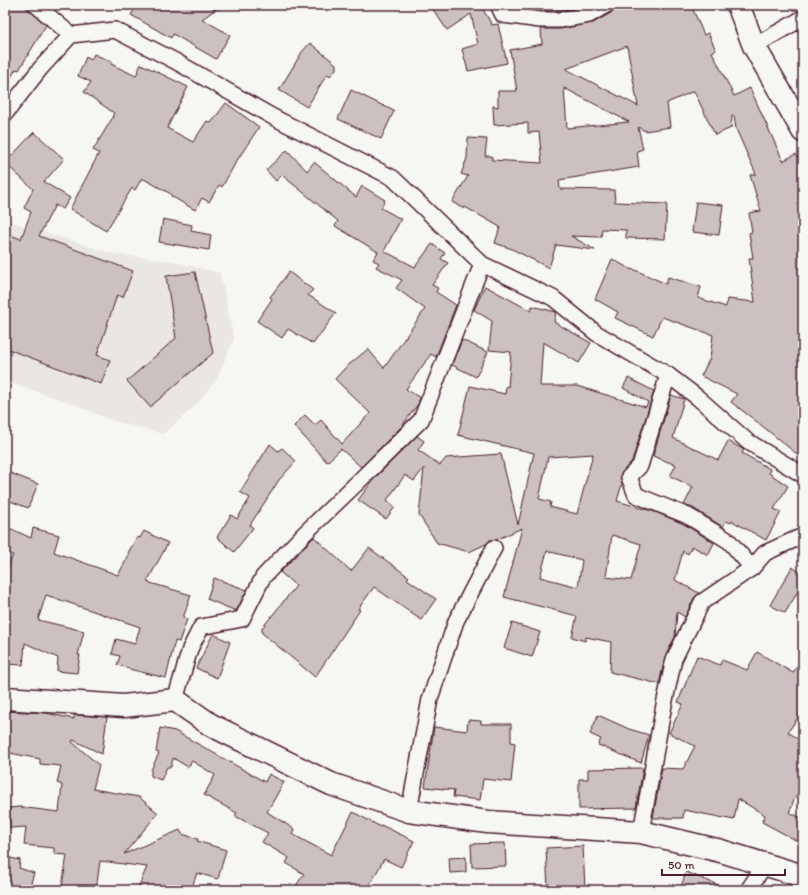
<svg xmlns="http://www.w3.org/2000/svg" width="808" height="895" font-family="Itim,sans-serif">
  <rect width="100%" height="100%" fill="#f6f6f2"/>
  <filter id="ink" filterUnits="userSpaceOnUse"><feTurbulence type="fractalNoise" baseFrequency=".025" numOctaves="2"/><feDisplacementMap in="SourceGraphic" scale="8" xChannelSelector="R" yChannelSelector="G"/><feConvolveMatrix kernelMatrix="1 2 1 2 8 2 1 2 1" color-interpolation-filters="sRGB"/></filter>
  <g filter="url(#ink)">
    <!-- built -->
    <polygon fill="#e9e6e3" points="5,220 113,254 171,261 220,273 234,339 216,380 195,406 163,434 111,420 68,402 5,381"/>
    <!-- building -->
    <g fill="#ccc1c0" stroke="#4a1f2b" fill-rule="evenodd">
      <polygon points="5,5 23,5 46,25 19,70 16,69 5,87"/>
      <polygon points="137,5 222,5 202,19 230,35 216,59 173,34 171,38 131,15"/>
      <polygon points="430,5 483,5 481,6 492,25 498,24 507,63 468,71 462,49 478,44 471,14 447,30"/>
      <polygon points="543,5 588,5 559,11 545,11"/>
      <path d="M615,5H691L704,35L708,33L716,50L712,52L734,96L750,88L783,161L796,154L803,168V459L756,421L731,402L737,394L701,376L710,358L713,335L662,317L653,336L615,318L618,312L595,299L612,259L632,270L633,269L666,284L668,277L701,287L698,298L726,307L727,299L755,302L749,258H753L749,233L752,232L749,213L761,211L750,175L756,174L736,129L734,116H732L731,128L715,135L694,91L667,103L670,127L645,131L638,127L643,149L637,151L639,167L559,180L560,189L614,190L615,202L667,204L665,239L626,238V230L602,229L601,237L571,236L595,250L556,245L549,268L512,249L495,243L500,227L465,207L464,209L452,202L468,176L461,174L467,158L468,138L487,139L485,156H492V160L542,163L539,132L528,133V123L494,125L493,106L498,107V91H517L510,50L542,44L541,29H561L593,23L611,13L614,9ZM627,46L638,106L566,69ZM564,88L629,122L567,128Z"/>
      <polygon points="310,43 336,64 336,69 330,76 327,74 307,107 279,90 302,52"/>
      <polygon points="94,54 112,62 111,64 136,76 141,64 188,87 167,128 193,142 207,121 211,123 226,103 259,127 236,162 222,187 219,185 209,202 202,198 195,210 171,196 171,194 142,178 135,190 132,188 106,231 70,209 99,153 93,150 113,117 112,117 114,113 84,92 91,82 78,76 86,57 91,60"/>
      <polygon points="351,90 394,111 381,139 338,119"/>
      <polygon points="34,132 64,159 44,182 70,198 63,209 55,205 39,236 133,271 123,297 117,295 97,355 110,360 101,384 5,348 5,233 21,239 31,212 24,208 33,189 5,163"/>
      <polygon points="287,150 307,171 314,162 356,197 362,186 385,200 381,208 401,219 384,251 415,267 432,244 445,253 441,259 448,263 432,285 438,288 436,292 456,305 436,357 431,354 406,389 420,398 418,404 402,426 361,467 341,449 327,462 294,426 305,415 315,425 321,420 342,444 370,413 335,379 345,368 368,349 384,368 425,309 396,288 402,280 376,267 379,263 373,260 378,252 335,226 338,221 282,175 276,181 266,170"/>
      <polygon points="696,202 723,205 719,235 692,232"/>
      <polygon points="163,219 192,225 191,231 211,235 209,250 159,242"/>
      <polygon points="195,272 213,353 150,407 127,381 176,338 166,276"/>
      <polygon points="289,272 313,290 308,295 336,313 313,344 288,329 282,338 257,321 272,299 270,297"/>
      <path d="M485,286L531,311L532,306L556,312L554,322L591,343L579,363L543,342L540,386H577L646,407L648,402L623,388L628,378L654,391L632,461L620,475L622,484L617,501L655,512L684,524L714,543L708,555L692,546L688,554L683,551L675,580L699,593L694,598L685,617L677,612L675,637L665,657L659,684L610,672L611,642L586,637L585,641L572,637L577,616L504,597L522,528L496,540H490L486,544L469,552L437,543L419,515L424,468L414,481L405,475L387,500L395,507L386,519L358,500L374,479L417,436L424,441L418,450L440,465L446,458L501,454L518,525L534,453L458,435L470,386L505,394L506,386L508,387L511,352L489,350L492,321L474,310ZM593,454L577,514L550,507L551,502L539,499L548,457ZM612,535L641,544L631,580L606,577ZM547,551L582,560L578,587L540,577Z"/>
      <polygon points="462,340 488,352 476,377 452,365"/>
      <polygon points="671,395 684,399 673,438 718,460 728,441 744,450 742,453 770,469 769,473 788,486 774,509 781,512 766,540 732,521 731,523 726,521 723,527 693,508 684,505 693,487 670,476 676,465 653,456"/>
      <polygon points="270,444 278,451 282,448 296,461 279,480 250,525 253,528 234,552 217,537 231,515 237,519 250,498 240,492"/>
      <polygon points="5,471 38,484 28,508 5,499"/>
      <polygon points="5,526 31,538 33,528 59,535 54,552 118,575 129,555 128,553 137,537 140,538 144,531 168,543 147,582 191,595 183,618 187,619 179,642 175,641 166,678 129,669 129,668 117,665 120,656 112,654 116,639 135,644 140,627 46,595 38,620 84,631 78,655 80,655 77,673 57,671 58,658 25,643 23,665 5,664 5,574 13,555 5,551"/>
      <polygon points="314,537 351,571 369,548 409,577 407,579 436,599 421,620 374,587 358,609 360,610 315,677 262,633 262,628 296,586 280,572"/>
      <polygon points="792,567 803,574 803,583 785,613 770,605"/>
      <polygon points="214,578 247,590 236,611 207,599"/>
      <polygon points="512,623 540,632 532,657 504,648"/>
      <polygon points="213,634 230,642 217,678 196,668"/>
      <polygon points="757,652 793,673 803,656 803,710 788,732 803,742 803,784 792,804 793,805 789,812 803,819 803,844 762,822 765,815 738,799 734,820 684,810 683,818 653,818 662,768 683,769 695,746 669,733 683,704 678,702 697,656 720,665 722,660 747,670"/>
      <polygon points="5,711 46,713 74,719 74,715 107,717 102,754 73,740 72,742 99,765 93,789 139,797 158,813 124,854 180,830 182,834 198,839 197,841 226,850 218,879 197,873 191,890 137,890 147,867 100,861 96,890 62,887 67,855 54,854 54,848 24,845 26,827 10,828 9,808 19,807 59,812 62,785 57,783 61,766 40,764 40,759 5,752"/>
      <polygon points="598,715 629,729 649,735 641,763 598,745 601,739 590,734"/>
      <polygon points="468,720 481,721 481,724 511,724 511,742 515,743 511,782 483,779 480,800 453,797 454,790 425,787 434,727 467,731"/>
      <polygon points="160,728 175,731 265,782 269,774 284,782 267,812 294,829 292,834 331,855 353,812 381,827 381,825 414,841 401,867 384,859 367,890 293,890 304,874 286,863 289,858 262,842 268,833 235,816 237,813 204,795 215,775 192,761 188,767 173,758 171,767 167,767 161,780 151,776 151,770 159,753 156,752"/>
      <polygon points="643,768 636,808 579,809 579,779 588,779 588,769"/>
      <polygon points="505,843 506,866 472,867 471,844"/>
      <polygon points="583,846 585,890 548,890 546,848"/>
      <polygon points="5,857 20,860 19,868 34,873 29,890 5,886"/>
      <polygon points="466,857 466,872 450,873 449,858"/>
      <polygon points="686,872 728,889 728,890 680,890"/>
    </g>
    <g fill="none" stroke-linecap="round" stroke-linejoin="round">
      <!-- minor casing -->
      <g stroke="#4a1f2b" stroke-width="18">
        <g id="minor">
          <polyline points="36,5 71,35"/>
          <polyline points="498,5 503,15 540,20 560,20 589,15 606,5"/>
          <polyline points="754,46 803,18"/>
          <polyline points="5,114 40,69 71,35 115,30 175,61 273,117 393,178 482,264 553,298 596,333 668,375 697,397 747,441 803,475"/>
          <polyline points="668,375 640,466 629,477 636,495 688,516 729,541 752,568"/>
          <polyline points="175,700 190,649 201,627 242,619 263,577 304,534 356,484 421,420 482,264"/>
          <polyline points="409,811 430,699 456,621 494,548"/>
          <polyline points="641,832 664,705 674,659 702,602 752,568 765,553 798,538 803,537"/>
          <polyline points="748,890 765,865"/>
        </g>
      </g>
      <!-- secondary casing -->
      <g stroke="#4a1f2b" stroke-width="25">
        <g id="secondary">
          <polyline points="738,5 754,46 803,131"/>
          <polyline points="5,698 124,706 175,700 211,725 331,784 409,811 488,822 641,832 721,851 803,876"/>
        </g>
      </g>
      <!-- minor -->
      <use href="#minor" stroke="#f6f6f2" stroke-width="15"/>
      <!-- secondary -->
      <use href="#secondary" stroke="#f6f6f2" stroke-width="22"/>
    </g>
  </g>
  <!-- margin -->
  <rect width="808" height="895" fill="none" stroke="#f6f6f2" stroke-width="20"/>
  <rect x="10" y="10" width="788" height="875" fill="none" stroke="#4a1f2b" stroke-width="1.5" filter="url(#ink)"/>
  <!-- scale -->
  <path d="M662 869v6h123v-6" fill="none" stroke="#4a1f2b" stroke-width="2"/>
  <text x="668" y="869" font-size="12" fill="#4a1f2b" stroke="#f6f6f2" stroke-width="3" paint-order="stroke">50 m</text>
</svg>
